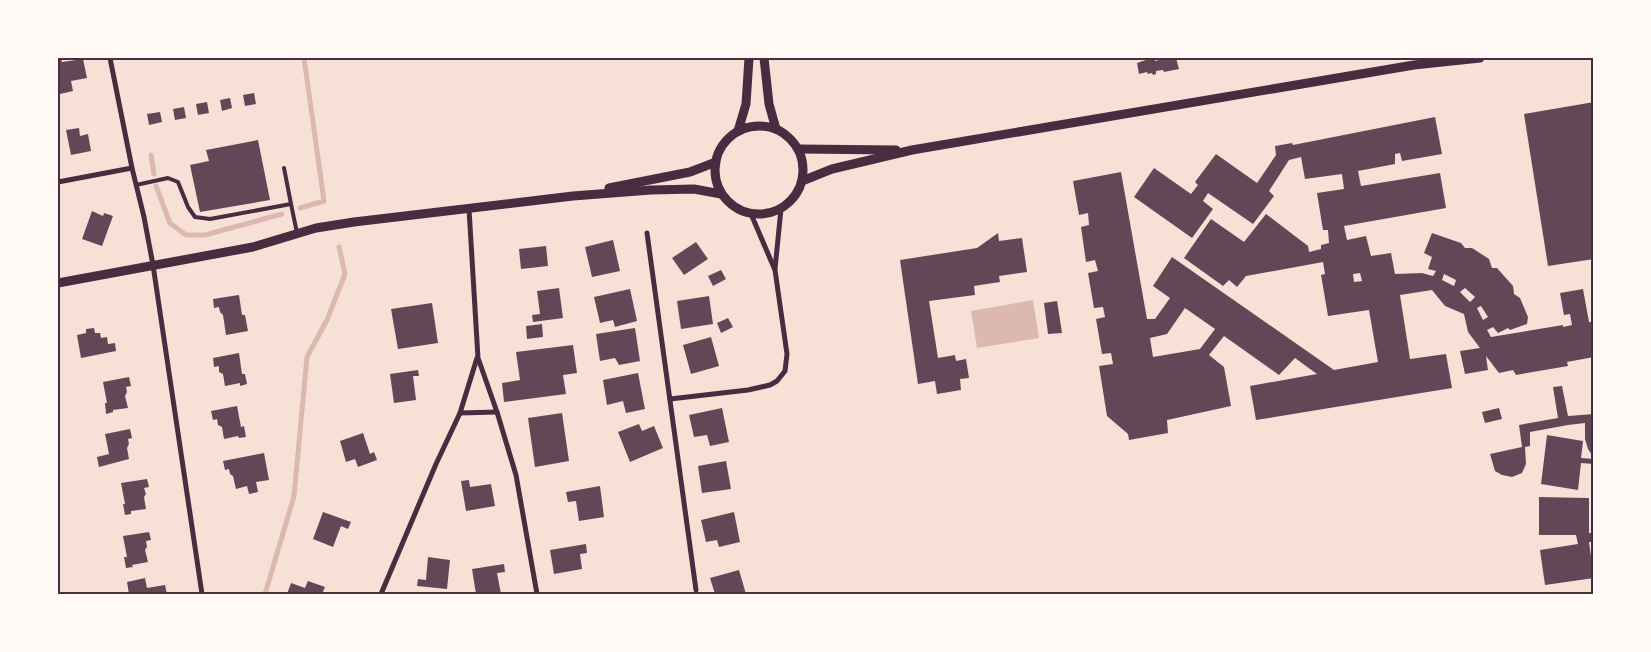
<svg xmlns="http://www.w3.org/2000/svg" width="1651" height="652" font-family="'DM Sans',sans-serif">
  <rect width="100%" height="100%" fill="#f7e1d7"/>
  <!-- water -->
  <polygon fill="#dcb8b0" points="1033,300 1039,338 977,348 971,311"/>
  <g fill="none" stroke-linecap="round" stroke-linejoin="round">
    <!-- stream -->
    <g stroke="#dcb8b0" stroke-width="5">
      <polyline points="151,155 154,174"/>
      <polyline points="156,186 170,223 186,235 205,235 282,214"/>
      <polyline points="300,208 324,201 304,58"/>
      <polyline points="265,594 294,496 307,357 327,320 345,274 339,247"/>
    </g>
  </g>
  <!-- building -->
  <g fill="#644757" fill-rule="evenodd">
    <polygon points="1152,58 1155,58 1155,61 1163,59 1162,58 1176,58 1179,69 1164,72 1163,70 1156,71 1156,74 1153,75 1152,73 1148,74 1147,72 1139,74 1137,63"/>
    <polygon points="58,59 61,59 62,62 83,59 87,78 71,81 73,91 60,94 58,83"/>
    <polygon points="254,93 256,104 245,106 243,95"/>
    <polygon points="230,98 232,108 222,111 220,100"/>
    <polygon points="207,102 209,113 198,115 196,104"/>
    <polygon points="1594,102 1594,259 1548,266 1524,114"/>
    <polygon points="184,107 186,118 175,120 173,109"/>
    <polygon points="160,112 162,122 149,125 147,114"/>
    <path d="M1435,117L1442,154L1402,161L1400,153L1395,154V164L1358,171L1361,186L1440,173L1446,208L1344,226L1347,240L1366,236L1371,256L1391,253L1395,274L1422,273L1433,276L1436,271L1428,269L1432,257L1424,253L1432,233L1461,243L1465,248H1472L1489,259L1492,268H1497L1513,286L1514,294L1520,298L1528,317L1527,324L1510,330L1508,328L1498,333L1493,327L1487,330L1491,337L1563,325V327L1572,325L1570,314L1564,315L1560,293L1583,289L1589,322H1594V357L1567,362L1568,366L1516,375L1513,370L1499,373L1486,356L1488,370L1465,374L1460,351L1480,348L1468,332L1464,314L1445,306L1432,290L1400,295L1410,359L1446,354L1452,388L1256,420L1250,386L1317,374L1295,358L1279,375L1224,336L1209,355L1224,367L1231,406L1167,420L1168,433L1129,440L1128,434L1107,416L1099,366L1113,364L1111,353L1102,354L1096,319L1105,317L1103,307L1094,308L1088,273L1098,271L1095,260L1086,262L1081,227L1089,225L1088,213L1079,215L1073,181L1121,172L1147,319H1155L1170,298L1153,286L1172,257L1334,370L1378,362L1369,310L1328,316L1321,275L1325,274L1323,262L1246,276L1237,287L1229,280L1223,286L1184,258L1211,219L1244,242L1266,214L1308,246L1309,252L1321,249V245L1329,243L1328,230H1323L1317,193L1344,189L1342,174L1305,179L1301,157L1289,160L1269,191L1274,196L1253,224L1208,193L1203,201L1213,209L1192,238L1134,197L1154,168L1191,194L1198,185L1195,182L1216,154L1257,183L1276,155L1275,146L1292,143L1293,145ZM1360,273L1362,281L1354,282L1353,274ZM1444,274L1456,280L1454,286L1442,280ZM1465,288L1475,297L1470,302L1460,292ZM1481,306L1488,317L1483,320L1477,308ZM1185,308L1215,329L1200,349L1153,357L1150,338L1167,334Z"/>
    <polygon points="79,128 80,136 88,134 91,151 71,155 66,130"/>
    <polygon points="258,140 270,200 200,212 190,165 209,161 206,150"/>
    <polygon points="92,211 103,216 104,213 113,216 102,246 82,239"/>
    <polygon points="998,233 999,241 1022,238 1027,272 999,276 1000,282 974,286 975,295 929,301 938,358 955,355 956,361 966,359 969,378 960,379 961,390 937,394 935,381 918,384 900,260 977,248"/>
    <polygon points="613,240 620,271 592,277 585,247"/>
    <polygon points="696,242 708,259 684,275 672,258"/>
    <polygon points="546,246 548,266 521,269 519,249"/>
    <polygon points="721,270 726,279 713,286 708,276"/>
    <polygon points="559,288 563,318 533,322 532,315 540,314 537,291"/>
    <polygon points="630,289 637,321 615,327 613,320 600,323 594,297"/>
    <polygon points="239,295 242,315 245,315 248,331 226,335 223,315 220,312 219,307 214,308 213,299"/>
    <polygon points="709,296 713,324 681,329 677,301"/>
    <polygon points="1057,301 1062,333 1048,334 1044,303"/>
    <polygon points="432,303 438,343 398,349 391,309"/>
    <polygon points="728,318 733,327 721,333 717,323"/>
    <polygon points="542,324 543,337 527,339 526,326"/>
    <polygon points="94,328 95,333 100,333 101,338 107,337 108,344 115,343 116,351 81,358 77,335 86,333 86,329"/>
    <polygon points="635,328 640,361 619,365 615,358 600,361 596,334"/>
    <polygon points="711,337 719,366 691,374 683,345"/>
    <polygon points="573,345 577,373 563,375 566,394 504,402 502,383 520,380 516,352"/>
    <polygon points="239,353 242,374 245,374 247,384 240,386 240,383 225,386 223,374 219,372 219,366 214,367 213,358"/>
    <polygon points="418,370 419,376 413,376 416,400 394,403 390,374"/>
    <polygon points="638,373 645,409 626,413 623,401 607,405 603,380"/>
    <polygon points="129,377 131,386 126,387 127,392 125,396 128,408 113,410 113,412 106,414 105,403 107,403 103,382"/>
    <polygon points="1562,386 1568,416 1594,414 1594,458 1588,449 1585,439 1585,423 1568,425 1530,432 1530,446 1525,447 1526,464 1522,473 1512,477 1502,475 1495,471 1490,454 1522,447 1519,425 1558,418 1553,387"/>
    <polygon points="237,406 241,427 244,426 246,437 239,438 238,436 224,439 222,427 218,425 217,419 213,420 211,411"/>
    <polygon points="722,408 729,442 710,446 707,435 694,437 689,415"/>
    <polygon points="1499,408 1502,419 1485,423 1482,412"/>
    <polygon points="562,413 569,461 535,467 528,418"/>
    <polygon points="639,424 642,431 654,426 663,448 630,462 618,432"/>
    <polygon points="130,429 132,438 128,439 129,444 127,448 129,459 99,467 97,457 109,454 105,434"/>
    <polygon points="363,433 370,454 374,452 377,460 358,467 355,459 346,462 340,441"/>
    <polygon points="1547,435 1583,441 1581,458 1594,459 1594,464 1581,463 1578,490 1541,484"/>
    <polygon points="264,453 269,480 256,482 258,492 249,494 247,486 236,489 233,476 230,474 229,469 225,470 223,461"/>
    <polygon points="726,461 731,489 702,493 698,466"/>
    <polygon points="147,479 149,487 144,488 146,494 144,497 146,509 131,511 131,514 125,515 123,504 125,504 121,483"/>
    <polygon points="469,480 470,487 491,484 495,506 466,511 461,481"/>
    <polygon points="600,486 604,517 579,521 576,501 568,502 566,492"/>
    <polygon points="1539,497 1589,498 1589,533 1594,533 1594,542 1589,542 1594,578 1545,585 1540,550 1578,544 1576,535 1539,535"/>
    <polygon points="323,512 351,522 348,529 341,526 333,547 313,539"/>
    <polygon points="734,512 740,542 719,547 717,540 706,542 701,520"/>
    <polygon points="149,532 151,540 146,541 147,547 145,550 148,562 132,565 133,567 126,568 124,557 127,557 123,536"/>
    <polygon points="586,544 587,553 580,554 582,569 554,574 550,550"/>
    <polygon points="428,557 450,560 447,589 417,586 418,579 426,580"/>
    <polygon points="504,564 505,572 497,573 501,594 476,594 472,569"/>
    <polygon points="739,570 746,594 715,594 710,578"/>
    <polygon points="145,578 147,588 165,585 167,594 129,594 127,582"/>
    <polygon points="308,581 325,587 322,594 287,594 291,583 305,588"/>
  </g>
  <g fill="none" stroke-linecap="round" stroke-linejoin="round">
    <!-- service -->
    <g stroke="#4a2c40" stroke-width="4">
      <polyline points="284,168 291,204"/>
      <polyline points="136,185 168,178 178,182 188,207 195,217 210,219 291,204 297,233"/>
    </g>
    <!-- minor -->
    <g stroke="#4a2c40" stroke-width="5">
      <polyline points="110,58 132,168 144,217 153,265 202,594"/>
      <polyline points="58,182 132,168"/>
      <polyline points="469,209 478,358 497,412 516,475 537,594"/>
      <polyline points="647,233 696,590"/>
      <polyline points="775,269 781,209"/>
      <polyline points="670,399 748,390 770,385 777,381 785,371 787,354 775,270 751,214"/>
      <polyline points="460,413 497,412"/>
      <polyline points="381,594 436,464 460,413 477,358"/>
    </g>
    <!-- tertiary -->
    <g stroke="#4a2c40" stroke-width="9">
      <polyline points="764,58 769,104 776,129"/>
      <circle cx="759" cy="170" r="44"/>
      <polyline points="738,131 746,104 749,58"/>
      <polyline points="799,149 896,150"/>
      <polyline points="802,181 832,169 912,150 1414,65 1480,58"/>
      <polyline points="609,188 690,172 716,162"/>
      <polyline points="58,283 253,247 316,228 354,222 573,196 651,190 694,189 721,194"/>
    </g>
  </g>
  <!-- border -->
  <rect width="1651" height="652" fill="none" stroke="#fffaf5" stroke-width="118"/>
  <rect x="59" y="59" width="1533" height="534" fill="none" stroke="#4a2c40" stroke-width="2"/>
</svg>
